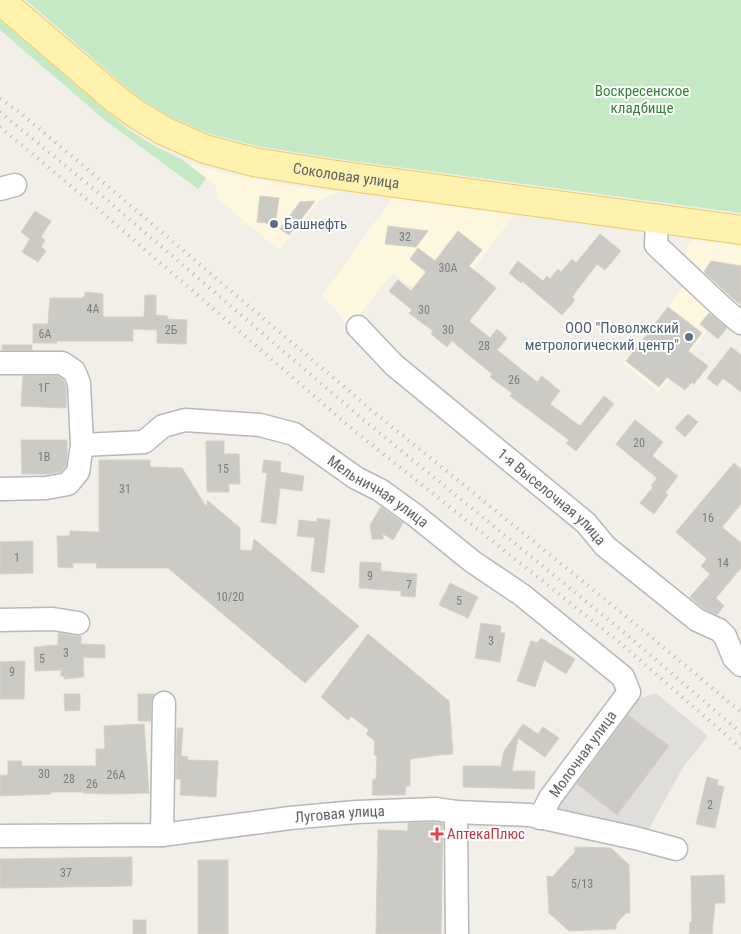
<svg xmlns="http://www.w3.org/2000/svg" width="741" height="934" font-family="'Roboto Condensed',sans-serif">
  <rect width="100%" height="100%" fill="#f1efe8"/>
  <!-- commercial -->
  <g fill="#fef7e0">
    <polygon points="192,163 203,167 249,178 319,190 342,191 321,199 279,250 217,198 216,185 190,166"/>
    <polygon points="392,198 514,215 444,309 424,296 393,273 350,326 322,296"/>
    <polygon points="694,240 741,246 741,317 685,260 688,246"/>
    <polygon points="688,281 722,312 659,392 623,363"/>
  </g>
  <!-- industrial -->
  <polygon fill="#e0deda" points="656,693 708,736 684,766 648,830 555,810 554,803 632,701"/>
  <!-- green -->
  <g fill="#c5e8c5">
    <polygon points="26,0 741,0 741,213 338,159 256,146 208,133 170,117 146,102 127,88"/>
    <polygon points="0,20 126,128 156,147 181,159 206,178 198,189 106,121 0,30"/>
  </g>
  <!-- building -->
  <g fill="#cccac5" stroke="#d6d1c6">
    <polygon points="260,196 279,198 275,224 257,222"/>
    <polygon points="315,201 289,235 280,229 300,202"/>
    <polygon points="35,211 51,221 41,237 45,240 41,247 46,251 38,262 22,252 30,239 21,232"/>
    <polygon points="388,226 428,231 416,247 385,244"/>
    <polygon points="458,231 482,250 469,266 496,288 469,321 490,338 497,329 507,338 497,350 537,382 542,376 560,391 550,404 580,426 604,396 614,404 576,451 566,443 569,440 510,396 512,393 490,377 492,374 452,341 447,347 431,334 433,331 409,313 412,310 389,291 398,280 411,291 426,272 410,259 418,248 435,261"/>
    <polygon points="600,234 621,251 605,270 597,264 572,297 575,300 562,315 522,281 521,283 509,273 518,261 543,281 547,276 550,279 558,269 561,272 572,259 576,263"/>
    <polygon points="711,261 741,266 741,305 732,298 704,272"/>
    <polygon points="85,292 103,294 103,317 144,317 145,295 156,295 156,315 168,316 167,319 187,320 186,344 157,343 157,330 133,329 133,341 57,341 57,343 33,343 33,324 48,324 50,298 83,298 84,296 85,296"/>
    <polygon points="668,307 702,333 688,351 708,366 694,384 692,382 685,390 667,377 659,387 626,361"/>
    <polygon points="709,313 727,328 718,339 700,324"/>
    <rect x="2" y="345" width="30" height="5"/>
    <polygon points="731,347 741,355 741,392 723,378 717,386 707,378"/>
    <polygon points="23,376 58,376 63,380 66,386 66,408 21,406"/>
    <polygon points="688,414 698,422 685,437 675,428"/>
    <polygon points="635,420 663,442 652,456 678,476 665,493 668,495 654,514 640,503 653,487 651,486 657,478 616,444"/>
    <polygon points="21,440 67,440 67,457 66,466 61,472 49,474 22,474"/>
    <polygon points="206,441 224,441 224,454 239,454 240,484 229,484 229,492 207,492"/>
    <polygon points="99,460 150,460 150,467 182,468 207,508 207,500 240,528 240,550 252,551 254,539 359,626 305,683 168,568 96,568 97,563 73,563 73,568 58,567 57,536 70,536 70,531 99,532"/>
    <polygon points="264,460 281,462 280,472 304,476 302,491 280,488 276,524 261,522 267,473 262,472"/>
    <polygon points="734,463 741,469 741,504 722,527 741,543 741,568 716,598 724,606 717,615 704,609 690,597 710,574 701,566 707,559 676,532"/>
    <polygon points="381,507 403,523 393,540 383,534 383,539 372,539 370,525"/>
    <polygon points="317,518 330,520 324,573 311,571 315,538 297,536 299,520 317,522"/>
    <polygon points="33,541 33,573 0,574 0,542"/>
    <polygon points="360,562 381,563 381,571 417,574 415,597 401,596 401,591 359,588"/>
    <polygon points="450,583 478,597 468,618 439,605"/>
    <polygon points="481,623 501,626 500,633 505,633 500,662 475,658"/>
    <polygon points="58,633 76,636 81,636 81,644 105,645 105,658 83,657 84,677 64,679 64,676 61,676 61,670 35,671 34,647 58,645"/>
    <polygon points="368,634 449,701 453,754 439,755 410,759 410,786 406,786 405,795 372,795 373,779 376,779 377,755 374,755 375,741 366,734 369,730 351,716 348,720 321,697"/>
    <polygon points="541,638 575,659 566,674 544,660 535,687 517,681 531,641 537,643"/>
    <polygon points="25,661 24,699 0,699 0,662"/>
    <polygon points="64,694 80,694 80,710 65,711"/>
    <polygon points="138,694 155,694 153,697 151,703 151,721 138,721"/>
    <polygon points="628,715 669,746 617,815 577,784"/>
    <polygon points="144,724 149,793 110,794 83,793 83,792 51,792 51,794 0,796 0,775 8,775 8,761 22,761 22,766 96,766 96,749 105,749 104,726"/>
    <polygon points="523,724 538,734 543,727 559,738 545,757 518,738 512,771 535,771 534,789 463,787 463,766 501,766 504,751"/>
    <polygon points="177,728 183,728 181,756 188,757 187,760 218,761 216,797 180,795 181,779 176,779"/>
    <polygon points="707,777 718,780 717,785 724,787 715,828 696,824"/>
    <polygon points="435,822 443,823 441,934 376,934 378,830 408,831 408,823"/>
    <polygon points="575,847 611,848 629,865 630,913 626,913 616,924 616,929 569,931 549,913 547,876 552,877 575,852"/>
    <polygon points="132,857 132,886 0,888 0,859"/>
    <rect x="198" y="860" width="30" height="74"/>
    <polygon points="724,875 725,903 715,903 712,934 689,934 690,922 692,922 691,876"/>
    <rect x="133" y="920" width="13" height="14"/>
  </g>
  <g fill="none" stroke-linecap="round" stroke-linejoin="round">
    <!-- minor casing -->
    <g stroke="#b5b8bc" stroke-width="25">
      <g id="minor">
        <polyline points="0,189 15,185"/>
        <polyline points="657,219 656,245 723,308 741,323"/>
        <path id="s1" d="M358,327L394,365L586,523L605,546L697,620L719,630L725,636L734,658L741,665"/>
        <polyline points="0,363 62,363 74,371 79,383 82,445 78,472 68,484 46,488 0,489"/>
        <path id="s2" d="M82,445L144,442L163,426L185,420L260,425L294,434L356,478L380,490L416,516L473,562L522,595L623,677L629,692L550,798L540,818"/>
        <polyline points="0,620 53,619 78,623"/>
        <polyline points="456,812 457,934"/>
        <polyline points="162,835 164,703"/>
        <path id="s3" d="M0,836L162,835L290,818L356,812L436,809L456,812L530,815L635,838L676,849"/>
      </g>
    </g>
    <!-- major casing -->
    <g stroke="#f2c960" stroke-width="30">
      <g id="major">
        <path id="s4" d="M0,0L118,101L136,114L164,131L205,149L254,162L337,175L741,230"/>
      </g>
    </g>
    <!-- minor -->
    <use href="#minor" stroke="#fff" stroke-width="22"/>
    <!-- major -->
    <use href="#major" stroke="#fff2af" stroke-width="28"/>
    <!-- rail -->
    <g stroke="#b6b7b8" stroke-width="4" stroke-dasharray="1 6" stroke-linecap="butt">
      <polyline points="0,99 18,111 105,184 375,413 634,623 741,712"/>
      <polyline points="0,112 100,194 366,422 626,634 741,733"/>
      <polyline points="0,127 91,203 357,433 619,642 741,748"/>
    </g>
  </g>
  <!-- markers -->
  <g fill="#5c6f8a" stroke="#fff" stroke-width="2">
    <circle cx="274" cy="224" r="5"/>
    <circle cx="689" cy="337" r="5"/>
  </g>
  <path fill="#e0444e" stroke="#fff" stroke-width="2" d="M434.5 826.5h5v5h5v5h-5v5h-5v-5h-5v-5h5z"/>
  <g text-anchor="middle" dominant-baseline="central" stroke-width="4" stroke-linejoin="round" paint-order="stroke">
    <!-- number labels -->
    <g font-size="12" fill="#7a7d7f">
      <text x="405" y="237">32</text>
      <text x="448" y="268">30А</text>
      <text x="93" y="309">4А</text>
      <text x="424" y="310">30</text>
      <text x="171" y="330">2Б</text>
      <text x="448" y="330">30</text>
      <text x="45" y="334">6А</text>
      <text x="484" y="346">28</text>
      <text x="514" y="380">26</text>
      <text x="44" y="388">1Г</text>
      <text x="639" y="443">20</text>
      <text x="44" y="457">1В</text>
      <text x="223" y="469">15</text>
      <text x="125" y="489">31</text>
      <text x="708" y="518">16</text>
      <text x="17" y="558">1</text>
      <text x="723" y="563">14</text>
      <text x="370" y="576">9</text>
      <text x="409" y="585">7</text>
      <text x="230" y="597">10/20</text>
      <text x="459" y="601">5</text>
      <text x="491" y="641">3</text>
      <text x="66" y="653">3</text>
      <text x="42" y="659">5</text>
      <text x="12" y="672">9</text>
      <text x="44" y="774">30</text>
      <text x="116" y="775">26А</text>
      <text x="69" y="779">28</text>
      <text x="92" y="784">26</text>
      <text x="710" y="805">2</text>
      <text x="66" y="873">37</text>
      <text x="582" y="884">5/13</text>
    </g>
    <!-- park labels -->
    <g font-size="15" fill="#348238" stroke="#fff">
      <text x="642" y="91">Воскресенское<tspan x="642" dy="17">кладбище</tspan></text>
    </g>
    <!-- street labels -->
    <g font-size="15" fill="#5f6368" stroke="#fff">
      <text stroke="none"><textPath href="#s4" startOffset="399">Соколовая улица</textPath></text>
      <text stroke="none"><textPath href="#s2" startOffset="322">Мельничная улица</textPath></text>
      <text stroke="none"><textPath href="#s1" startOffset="258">1-я Выселочная улица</textPath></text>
      <text transform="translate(583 754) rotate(-54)">Молочная улица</text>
      <text stroke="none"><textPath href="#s3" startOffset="341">Луговая улица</textPath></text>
    </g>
    <!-- service labels -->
    <g font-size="15" fill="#4e5e75" stroke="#fff" text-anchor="start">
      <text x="284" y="224">Башнефть</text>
      <text x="679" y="328" text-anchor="end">ООО "Поволжский<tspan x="679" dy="17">метрологический центр"</tspan></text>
    </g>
    <!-- health labels -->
    <g font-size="15" fill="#be3a42" stroke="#fff" text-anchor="start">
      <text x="447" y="834">АптекаПлюс</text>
    </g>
  </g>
</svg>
